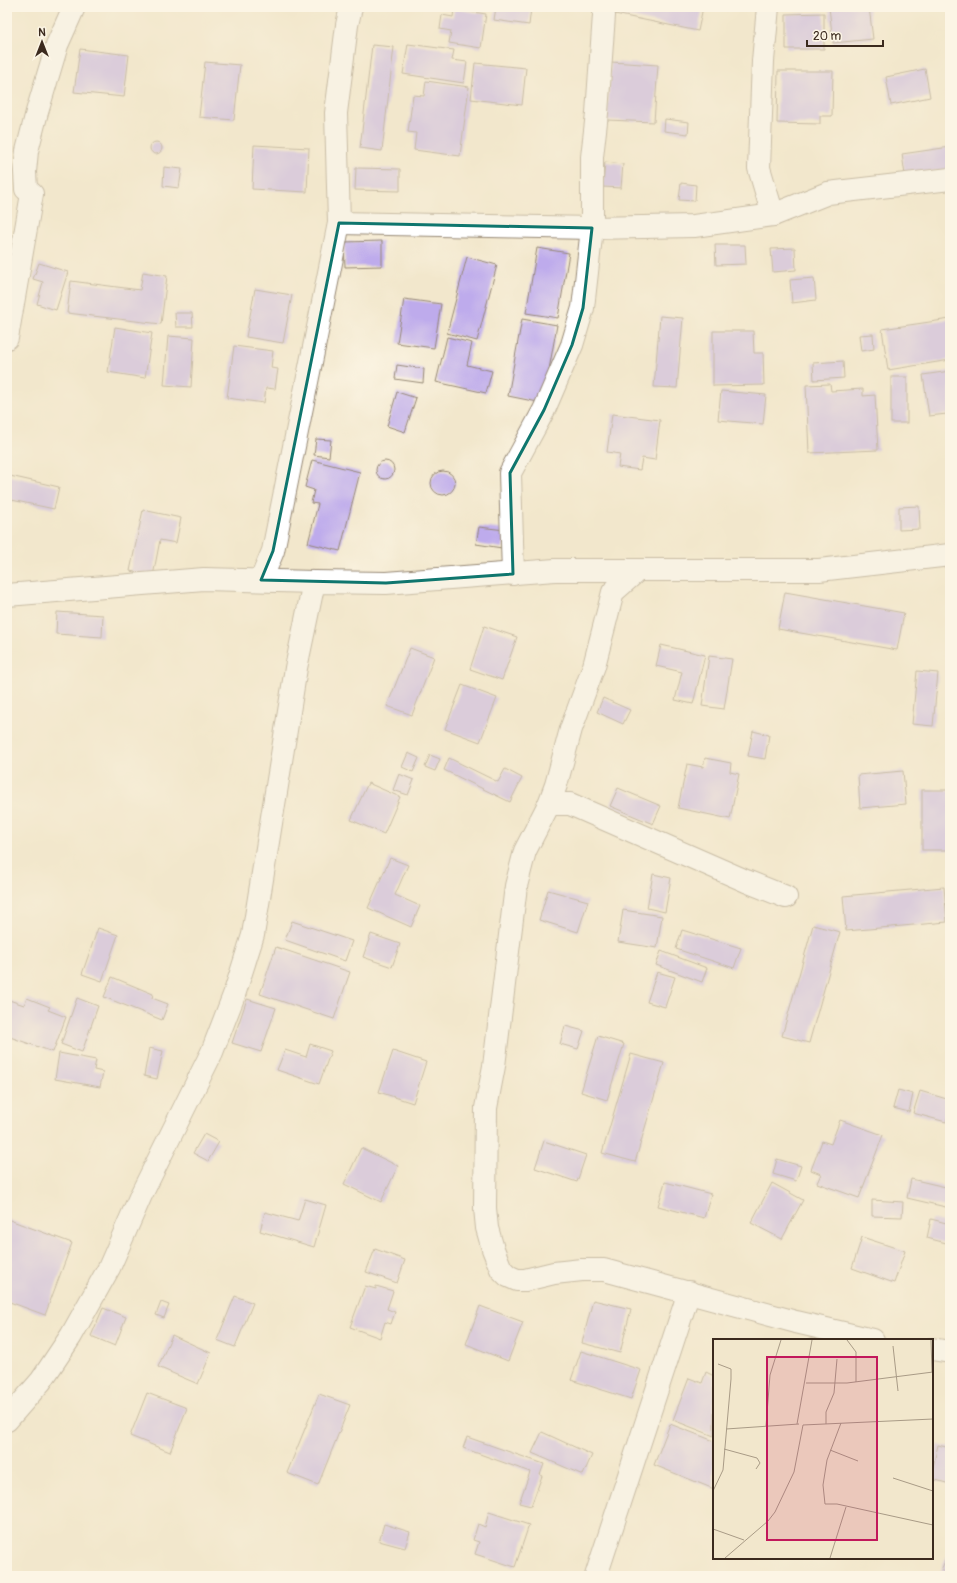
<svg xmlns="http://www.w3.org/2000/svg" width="957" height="1583" font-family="Pangolin,sans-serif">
  <rect width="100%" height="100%" fill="#fcf5e5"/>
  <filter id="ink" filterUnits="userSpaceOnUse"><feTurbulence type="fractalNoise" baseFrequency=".025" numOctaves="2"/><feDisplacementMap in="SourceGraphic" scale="8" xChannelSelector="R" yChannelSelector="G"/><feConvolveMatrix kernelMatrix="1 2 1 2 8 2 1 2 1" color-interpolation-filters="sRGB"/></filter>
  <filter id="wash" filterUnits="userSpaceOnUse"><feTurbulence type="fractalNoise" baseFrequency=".012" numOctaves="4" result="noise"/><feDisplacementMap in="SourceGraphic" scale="16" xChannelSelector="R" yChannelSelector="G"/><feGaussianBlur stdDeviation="0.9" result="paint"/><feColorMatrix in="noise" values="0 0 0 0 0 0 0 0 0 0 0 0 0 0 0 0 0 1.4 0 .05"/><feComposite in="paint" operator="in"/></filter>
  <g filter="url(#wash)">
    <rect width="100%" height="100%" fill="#f2e7cc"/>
    <g id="blocks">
      <!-- building -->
      <g fill="#beabec">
        <polygon points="496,7 531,8 529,25 494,20"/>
        <polygon points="616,7 703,7 698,31 615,14"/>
        <polygon points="829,7 869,7 873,39 833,43"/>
        <polygon points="454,9 486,14 481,48 449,43 451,31 440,29 442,15 453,17"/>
        <polygon points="824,13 824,49 786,49 786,14"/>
        <polygon points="408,44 454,50 452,60 467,62 464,83 403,74"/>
        <polygon points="372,45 394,47 382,151 360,148"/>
        <polygon points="80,49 129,55 124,97 74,92"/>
        <polygon points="205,62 240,65 234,120 199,117"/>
        <polygon points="611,62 658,65 654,122 607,120"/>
        <polygon points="475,63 526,68 522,105 471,99"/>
        <polygon points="925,69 930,97 891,105 886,77"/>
        <polygon points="778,71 833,71 832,116 820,116 820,124 777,123"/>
        <polygon points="426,81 469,87 460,156 414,150 416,133 408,132 413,95 424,96"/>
        <polygon points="665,119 689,122 688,134 664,131"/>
        <circle cx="156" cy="148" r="6"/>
        <polygon points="254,145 309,148 307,192 252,189"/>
        <polygon points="950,147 950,169 905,175 902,154"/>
        <polygon points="605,162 623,164 621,188 603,187"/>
        <polygon points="164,167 182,169 179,188 163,186"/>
        <polygon points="356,168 400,169 400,191 355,190"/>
        <polygon points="681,183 696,185 695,201 679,200"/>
        <polygon points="382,241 382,266 345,267 344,242"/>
        <polygon points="715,245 745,245 746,264 716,265"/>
        <polygon points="537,248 569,253 558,318 526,313"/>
        <polygon points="795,248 796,270 773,272 771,249"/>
        <polygon points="467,257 497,265 477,341 447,333"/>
        <polygon points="39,263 68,272 56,310 37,304 43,282 33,279"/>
        <polygon points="143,272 167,276 161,324 67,313 71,281 140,290"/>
        <polygon points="814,278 816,300 792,303 790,280"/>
        <polygon points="255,289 292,295 283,343 246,337"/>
        <polygon points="404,299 441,304 434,348 397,343"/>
        <polygon points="175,313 192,313 193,327 176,327"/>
        <polygon points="660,316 683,318 677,388 654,387"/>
        <polygon points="522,319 557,325 543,403 508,396"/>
        <polygon points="950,319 950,360 888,370 882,329"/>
        <polygon points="115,327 152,333 145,378 108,372"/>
        <polygon points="713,331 753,331 754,353 763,353 764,385 713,386"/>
        <polygon points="873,334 874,349 861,351 859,335"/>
        <polygon points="168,336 194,338 191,387 164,385"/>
        <polygon points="447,337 472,343 467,365 492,371 486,393 436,382"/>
        <polygon points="234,346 273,351 271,368 278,369 275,389 266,388 264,403 227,398"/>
        <polygon points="843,361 844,378 814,380 813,363"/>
        <polygon points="397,365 424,369 423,383 395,379"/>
        <polygon points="950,371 950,427 949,427 947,414 929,416 923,375"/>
        <rect x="891" y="377" width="16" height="46"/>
        <polygon points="830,384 831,391 863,389 863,396 875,395 878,450 809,453 806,385"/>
        <polygon points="721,391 766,395 763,424 718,420"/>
        <polygon points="397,392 416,398 405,432 387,426"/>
        <polygon points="612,414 660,420 655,460 642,458 640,470 618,467 620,454 607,452"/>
        <polygon points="316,439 331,440 329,457 314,455"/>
        <polygon points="312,460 360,472 340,551 308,543 318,504 311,503 314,490 305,487"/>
        <circle cx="385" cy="470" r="9"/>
        <circle cx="443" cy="483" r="12"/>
        <polygon points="10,476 59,487 54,509 7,499 7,490"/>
        <polygon points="919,506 920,529 899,530 899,507"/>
        <polygon points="143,510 181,518 176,543 160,540 153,576 130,571"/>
        <polygon points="479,527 505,530 502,548 476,544"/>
        <polygon points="785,592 904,613 897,650 778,629"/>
        <polygon points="57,612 103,615 102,637 56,634"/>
        <polygon points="484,626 517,637 502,680 470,669"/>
        <polygon points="661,645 705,655 693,704 675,700 682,672 656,666"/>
        <polygon points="410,648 434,657 412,715 387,706"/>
        <polygon points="709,656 732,659 724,709 702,706"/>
        <polygon points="917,671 938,673 933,726 912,724"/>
        <polygon points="462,685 497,698 480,742 445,729"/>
        <polygon points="603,698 630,710 623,724 597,712"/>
        <polygon points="753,731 769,735 765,759 748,756"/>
        <polygon points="408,753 419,758 413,772 402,767"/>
        <polygon points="430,755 440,759 435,771 425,767"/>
        <polygon points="449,758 498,782 505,769 522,778 510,802 444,770"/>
        <polygon points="705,758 731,763 730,772 739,774 730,819 678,808 687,764 703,767"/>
        <polygon points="903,771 906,804 860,808 858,775"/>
        <polygon points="399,774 414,780 408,795 393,790"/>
        <polygon points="368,783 400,797 384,834 351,820"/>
        <polygon points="618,788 661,806 653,824 610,806"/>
        <rect x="922" y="790" width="28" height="60"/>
        <polygon points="390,858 408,865 395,895 420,906 411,927 368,908"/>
        <polygon points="653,874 671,878 665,912 647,908"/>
        <polygon points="944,887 947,922 846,931 843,896"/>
        <polygon points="548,890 588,901 578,932 539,920"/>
        <polygon points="623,910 662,916 657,948 618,942"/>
        <polygon points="292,921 352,941 345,961 285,940"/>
        <polygon points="813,925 840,932 809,1043 782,1036"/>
        <polygon points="98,928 118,935 102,981 82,974"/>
        <polygon points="682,930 741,948 734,968 676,949"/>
        <polygon points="371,934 400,944 392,967 363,957"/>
        <polygon points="276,947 350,972 334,1019 260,994"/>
        <polygon points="661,951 707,968 702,982 656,965"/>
        <polygon points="657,972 675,977 665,1007 647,1002"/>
        <polygon points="112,977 153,994 152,998 168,1004 162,1020 104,997"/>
        <polygon points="27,998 50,1007 48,1010 66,1017 53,1052 7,1036 7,1006 9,1000 24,1005"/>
        <polygon points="77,998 98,1006 82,1052 61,1044"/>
        <polygon points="247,999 276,1008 261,1052 232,1043"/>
        <polygon points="565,1026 584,1031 578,1049 560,1044"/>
        <polygon points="598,1036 624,1044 607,1100 581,1092"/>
        <polygon points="310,1044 331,1051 319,1084 277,1070 285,1050 306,1057"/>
        <polygon points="149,1048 163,1051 157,1079 144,1076"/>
        <polygon points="393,1051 426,1062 413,1103 379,1092"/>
        <polygon points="59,1053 96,1060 94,1070 103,1072 100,1087 55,1079"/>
        <polygon points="631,1054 664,1063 635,1162 602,1153"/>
        <polygon points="898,1090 913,1094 909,1112 893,1108"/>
        <polygon points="920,1091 950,1100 950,1110 946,1122 913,1113"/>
        <polygon points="840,1120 883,1135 859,1198 817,1183 821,1174 811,1170 822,1141 831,1144"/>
        <polygon points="204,1134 219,1142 208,1161 193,1153"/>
        <polygon points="544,1141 586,1155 577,1182 535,1168"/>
        <polygon points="361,1148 398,1166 381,1202 344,1184"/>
        <polygon points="777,1159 801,1166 796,1181 773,1174"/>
        <polygon points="911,1179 950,1188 950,1208 907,1198"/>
        <polygon points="665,1182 711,1194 704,1218 658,1206"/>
        <polygon points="772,1183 803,1200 782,1239 751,1223"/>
        <polygon points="305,1199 326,1205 314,1247 260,1231 265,1212 298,1221"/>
        <polygon points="872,1200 903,1202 902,1217 872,1216"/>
        <polygon points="7,1219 72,1243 45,1315 7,1301"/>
        <polygon points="931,1219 950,1224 950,1244 927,1238"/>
        <polygon points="862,1237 905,1251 894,1283 852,1268"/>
        <polygon points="375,1249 405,1260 397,1283 366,1272"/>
        <polygon points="365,1286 376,1289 376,1286 393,1291 387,1309 395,1312 391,1324 385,1322 380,1338 350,1327"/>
        <polygon points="235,1296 253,1303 235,1347 217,1340"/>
        <polygon points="593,1300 631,1309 620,1353 582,1343"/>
        <polygon points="161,1302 169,1305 164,1318 156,1315"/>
        <polygon points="480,1306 523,1322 508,1361 466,1344"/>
        <polygon points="103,1308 126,1317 115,1346 91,1336"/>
        <polygon points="172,1335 211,1353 198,1384 158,1367"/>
        <polygon points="581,1351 641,1370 631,1399 571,1380"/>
        <polygon points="706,1372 714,1376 714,1436 673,1420 689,1378 702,1383"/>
        <polygon points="147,1393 187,1408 170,1452 130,1436"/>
        <polygon points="319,1394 350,1405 318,1485 287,1473"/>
        <polygon points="670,1424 714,1441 714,1489 654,1465"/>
        <polygon points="542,1432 592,1455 583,1475 532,1453"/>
        <polygon points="467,1437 544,1464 540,1475 542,1476 531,1506 519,1503 530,1472 463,1448"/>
        <polygon points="938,1445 950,1448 950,1484 932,1479 932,1471"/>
        <polygon points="489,1512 529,1525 515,1567 475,1554 479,1542 473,1540 478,1524 485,1527"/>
        <polygon points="384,1524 410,1532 405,1548 379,1541"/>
        <polygon points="950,1550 950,1574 941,1570"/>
      </g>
    </g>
  </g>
  <g filter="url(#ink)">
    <use href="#blocks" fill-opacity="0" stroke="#968875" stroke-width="1"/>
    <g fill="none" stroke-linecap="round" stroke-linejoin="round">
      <!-- street casing -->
      <g stroke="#968875" stroke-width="24">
        <g id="street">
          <polyline points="768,7 763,61 759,168 773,215"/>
          <polyline points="339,223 592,228 694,226 773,215 828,193 950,179"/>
          <polyline points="7,338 32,194 26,189 25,172 27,151 37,112 57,45 74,7"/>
          <polyline points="638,570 613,592 594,666 571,729 556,785 549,804 525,851 516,886 494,1066 486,1108 485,1208 487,1228 493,1249 501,1269 508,1276 517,1280 525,1280 554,1273 582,1270 604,1270 796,1322 873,1340"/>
          <polyline points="513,574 510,473 544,410 572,345 583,308 592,228 592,157 597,113 604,15"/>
          <polyline points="261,580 273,551 339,223 336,113 347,25 351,7"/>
          <polyline points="7,595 204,579 314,582"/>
          <polyline points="549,804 570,804 746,881 786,897"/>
          <polyline points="932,1349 950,1352"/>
          <polyline points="7,1420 41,1381 71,1336 109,1268 141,1195 212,1052 234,995 253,935 296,668 314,582 386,583 555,570 819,570 950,555"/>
          <polyline points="596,1576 689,1292"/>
        </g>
      </g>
      <!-- street -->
      <use href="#street" stroke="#fff" stroke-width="22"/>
    </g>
  </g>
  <!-- marked area -->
  <path d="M0 0H957V1583H0ZM339,223L592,228L583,308L572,345L544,410L510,473L513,574L386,583L261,580L273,551Z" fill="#f2e7cc" fill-opacity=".55" fill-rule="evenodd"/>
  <path fill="none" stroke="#0f766e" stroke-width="3" stroke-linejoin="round" d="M339,223L592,228L583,308L572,345L544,410L510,473L513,574L386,583L261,580L273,551Z"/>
  <!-- overview -->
  <g transform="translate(713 1339)">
    <rect width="220" height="220" fill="#f2e7cc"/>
    <path fill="none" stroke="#a99b86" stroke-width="1" d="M134,1L143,13V43M218,1L219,33M180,7L185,52M93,44H134L220,33M128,84L114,121L110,146L112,165H124L220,186M84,85L99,1M113,85V73L121,54L124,20M53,87L57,36L68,1M13,90L86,85M11,110L44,119L47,124L43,130M117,111L145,122M180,139L220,152M0,152L10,131L18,40V30L5,25M0,190L31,201M12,219L55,182L62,173L81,133L90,86L220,80M117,219L133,168"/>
    <path fill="#c2185b" fill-opacity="0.15" stroke="#c2185b" stroke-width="2" d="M54,18H164V201H54Z"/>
    <rect width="220" height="220" fill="none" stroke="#3b2a1e" stroke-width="2"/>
  </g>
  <!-- margin -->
  <rect width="957" height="1583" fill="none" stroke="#fcf5e5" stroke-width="24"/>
  <!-- north arrow -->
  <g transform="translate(42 42)" stroke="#fcf5e5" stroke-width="3" paint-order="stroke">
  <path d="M0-3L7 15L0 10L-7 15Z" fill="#3b2a1e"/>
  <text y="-6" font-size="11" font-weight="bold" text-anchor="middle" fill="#3b2a1e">N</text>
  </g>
  <!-- scale -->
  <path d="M807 40v6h76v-6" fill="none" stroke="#3b2a1e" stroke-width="2"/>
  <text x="813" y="40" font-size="12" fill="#3b2a1e" stroke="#fcf5e5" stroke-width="3" paint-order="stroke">20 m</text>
</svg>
